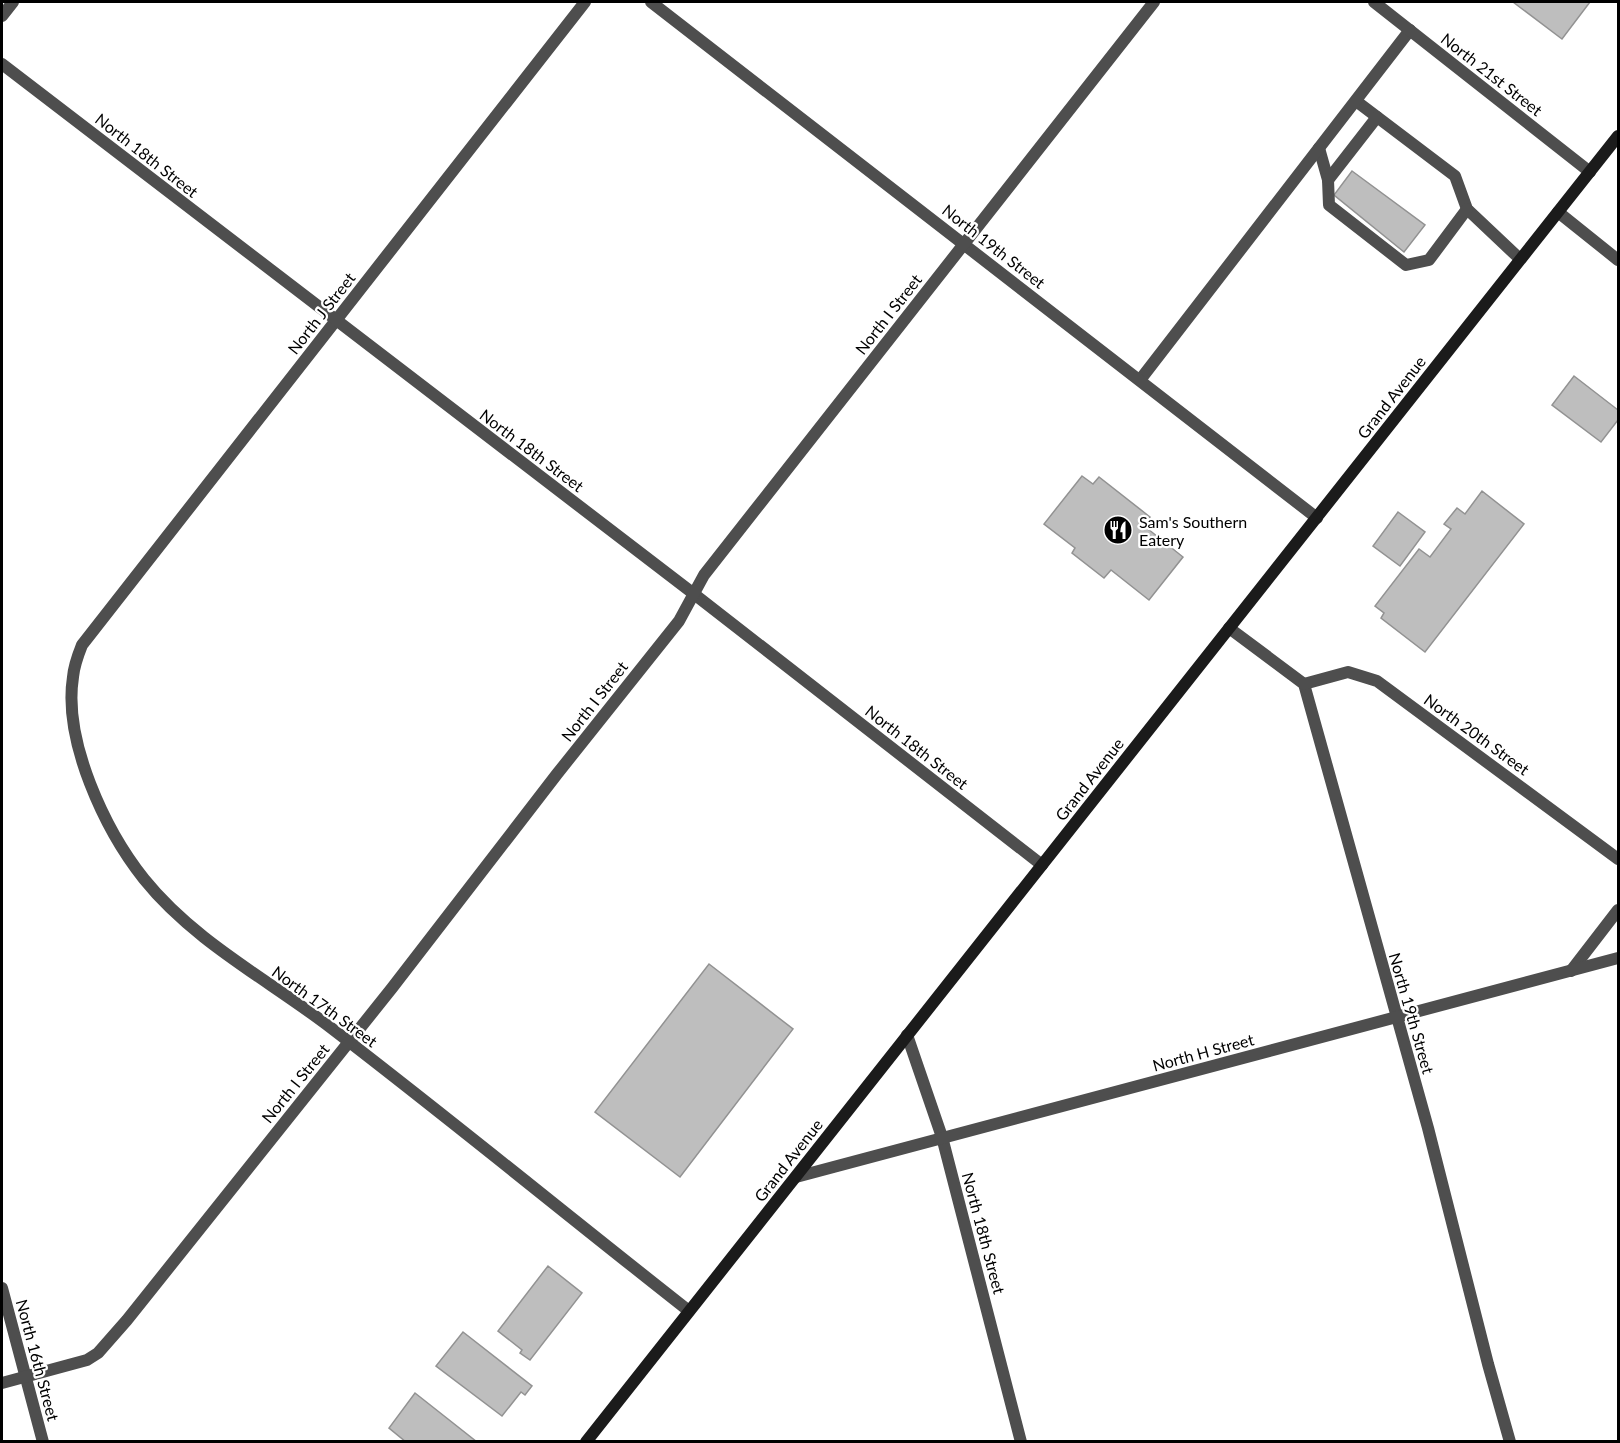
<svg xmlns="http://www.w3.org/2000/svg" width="1620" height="1443" font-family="Lato,sans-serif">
  <rect width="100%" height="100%" fill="#fff"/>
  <!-- building -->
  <g fill="#bebebe" stroke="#929292" stroke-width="1.5">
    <polygon points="1513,2 1590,2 1562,39"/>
    <polygon points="1352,171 1425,225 1404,252 1334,195"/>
    <polygon points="1574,376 1618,410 1618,420 1601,442 1552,405"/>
    <polygon points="1082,476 1093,484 1099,477 1150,517 1143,525 1183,557 1149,600 1111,570 1104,578 1072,553 1075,548 1044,524"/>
    <polygon points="1482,491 1524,524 1425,652 1381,618 1384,613 1375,606 1419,549 1430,557 1451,529 1444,524 1457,508 1465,514"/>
    <polygon points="1398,512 1425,532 1400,566 1373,546"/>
    <polygon points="709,964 793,1029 680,1177 595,1112"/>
    <polygon points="548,1266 582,1293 530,1360 520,1353 522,1350 498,1331"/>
    <polygon points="463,1332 532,1386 525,1395 521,1392 502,1416 436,1366"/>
    <polygon points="415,1393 477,1442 406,1442 389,1428"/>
  </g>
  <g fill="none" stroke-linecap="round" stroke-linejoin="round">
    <!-- lane -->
    <g stroke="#4e4e4e" stroke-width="12">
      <polyline points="1356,101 1455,176 1467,209 1520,259"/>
      <polyline points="1319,148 1328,180 1329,205 1406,265 1429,260 1467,209"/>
      <polyline points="1328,180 1377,117"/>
      <polyline points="1140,380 1410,30"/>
    </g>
    <!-- street -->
    <g stroke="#4e4e4e" stroke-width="12">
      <path d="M585,2L82,645C78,655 74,665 73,677C63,741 105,830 144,879C193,940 265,978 326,1024C449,1118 568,1216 689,1311"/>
      <polyline points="651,2 1317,518"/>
      <polyline points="1374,2 1590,172"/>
      <polyline points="2,16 13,2"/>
      <polyline points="2,64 694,594 1042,865"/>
      <polyline points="1558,212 1618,260"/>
      <polyline points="1229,628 1304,684 1428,1128 1488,1364 1510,1442"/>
      <polyline points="1304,684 1348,672 1377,681 1618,859"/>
      <polyline points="1571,971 1618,910"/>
      <polyline points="907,1035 942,1137 1021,1442"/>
      <polyline points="796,1177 1618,958"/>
      <polyline points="2,1288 43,1442"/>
      <polyline points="2,1383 87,1360 98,1353 127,1320 392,988 557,774 679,621 704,575 1154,2"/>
    </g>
    <!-- secondary -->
    <polyline stroke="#1b1b1b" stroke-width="12" points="586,1442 1618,136"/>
  </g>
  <!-- icons -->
  <defs>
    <g id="restaurant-disc" transform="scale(1.5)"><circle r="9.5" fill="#000" stroke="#fff"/><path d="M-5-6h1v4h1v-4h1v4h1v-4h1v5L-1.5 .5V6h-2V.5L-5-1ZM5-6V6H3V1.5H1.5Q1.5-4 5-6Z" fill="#fff"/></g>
  </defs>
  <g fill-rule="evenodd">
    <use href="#restaurant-disc" x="1118" y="530"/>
  </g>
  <g text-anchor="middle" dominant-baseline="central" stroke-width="4.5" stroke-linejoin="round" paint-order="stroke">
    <!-- street labels -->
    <g font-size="16" fill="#000" stroke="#fff">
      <text transform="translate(1492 74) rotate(38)">North 21st Street</text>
      <text transform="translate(147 155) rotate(38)">North 18th Street</text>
      <text transform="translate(994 246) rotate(38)">North 19th Street</text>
      <text transform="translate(321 313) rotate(-52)">North J Street</text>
      <text transform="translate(888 314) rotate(-52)">North I Street</text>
      <text transform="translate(1391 397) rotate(-52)">Grand Avenue</text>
      <text transform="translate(532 450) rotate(37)">North 18th Street</text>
      <text transform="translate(594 701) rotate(-52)">North I Street</text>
      <text transform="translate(1477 734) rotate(36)">North 20th Street</text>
      <text transform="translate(917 747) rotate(38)">North 18th Street</text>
      <text transform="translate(1089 779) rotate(-52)">Grand Avenue</text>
      <text transform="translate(325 1006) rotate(36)">North 17th Street</text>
      <text transform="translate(1412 1013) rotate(74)">North 19th Street</text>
      <text transform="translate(1203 1052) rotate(-15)">North H Street</text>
      <text transform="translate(295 1083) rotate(-51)">North I Street</text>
      <text transform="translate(788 1160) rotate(-52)">Grand Avenue</text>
      <text transform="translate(984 1233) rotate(75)">North 18th Street</text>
      <text transform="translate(38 1360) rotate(75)">North 16th Street</text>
    </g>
    <!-- poi labels -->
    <g font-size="16" fill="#000" stroke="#fff" text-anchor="start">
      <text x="1139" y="521">Sam's Southern<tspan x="1139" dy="18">Eatery</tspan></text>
    </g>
  </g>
  <!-- border -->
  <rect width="1620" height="1443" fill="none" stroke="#000000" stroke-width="6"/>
</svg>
